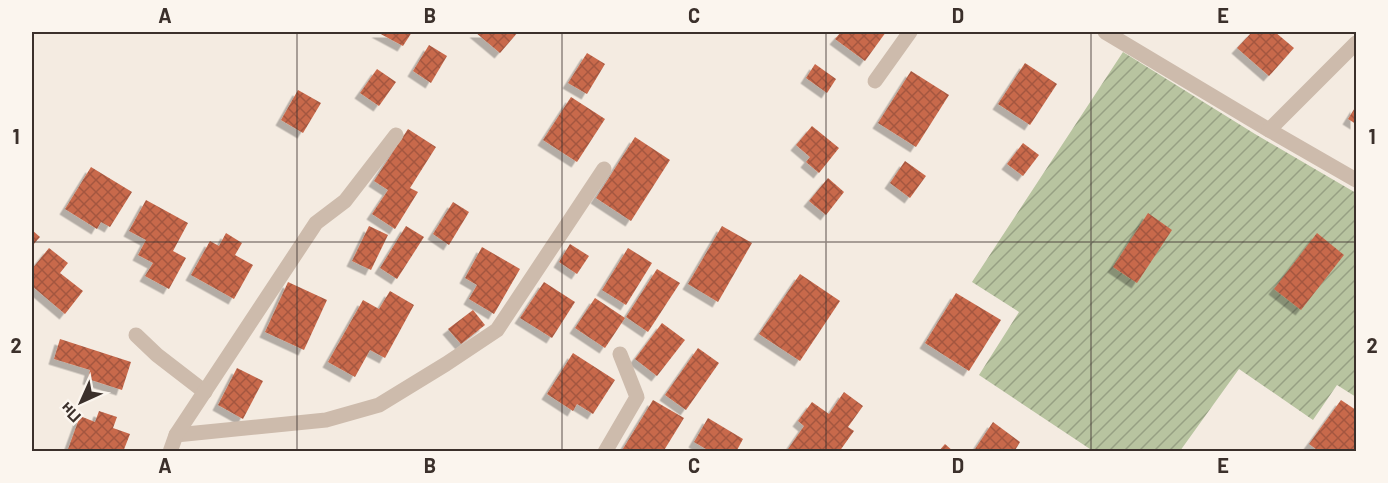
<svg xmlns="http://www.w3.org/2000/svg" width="1388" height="483" font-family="Barlow,sans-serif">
  <defs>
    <pattern id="garden-furrows" width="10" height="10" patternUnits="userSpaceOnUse" patternTransform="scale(1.5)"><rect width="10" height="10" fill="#b8c4a0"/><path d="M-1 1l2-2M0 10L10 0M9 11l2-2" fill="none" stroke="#97a083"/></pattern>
    <pattern id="building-cross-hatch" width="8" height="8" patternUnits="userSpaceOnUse" patternTransform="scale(1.5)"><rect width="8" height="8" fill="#c8694b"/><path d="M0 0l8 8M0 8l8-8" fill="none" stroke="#a4573f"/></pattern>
    <filter id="shadow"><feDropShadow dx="-5.5" dy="5.5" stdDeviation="0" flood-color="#0004"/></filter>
  </defs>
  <rect width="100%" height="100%" fill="#f4ebe1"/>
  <!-- garden -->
  <polygon fill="url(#garden-furrows)" points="1123,52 1255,134 1356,193 1356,397 1337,385 1313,420 1239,369 1180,451 1093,451 979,375 1019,312 972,282"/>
  <!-- building -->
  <g fill="url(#building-cross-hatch)" filter="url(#shadow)">
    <polygon points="377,32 412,32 403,46"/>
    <polygon points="475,32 518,32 500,53"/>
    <polygon points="841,32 886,32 865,61 835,39"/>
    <polygon points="1252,32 1275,32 1294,48 1269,76 1237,48"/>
    <polygon points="429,45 447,56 431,83 413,71"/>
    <polygon points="587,53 605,64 587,94 568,83"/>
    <polygon points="1025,63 1057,84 1030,125 998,104"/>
    <polygon points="815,64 836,79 827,93 806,78"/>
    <polygon points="377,69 396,82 379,106 360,93"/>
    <polygon points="911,71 949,95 916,147 878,123"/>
    <polygon points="298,90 321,103 303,133 281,120"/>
    <polygon points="571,97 605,119 577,162 543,140"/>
    <polygon points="1356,106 1356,124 1348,119"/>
    <polygon points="812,126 839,148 819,173 806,162 810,157 796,145"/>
    <polygon points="408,129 436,147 410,188 418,192 395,229 372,214 388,190 374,181"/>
    <polygon points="635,137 670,160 631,221 596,198"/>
    <polygon points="1023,143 1039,155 1023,176 1007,164"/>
    <polygon points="905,161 926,176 910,198 890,183"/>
    <polygon points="91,167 132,192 110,227 101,222 97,229 65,209"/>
    <polygon points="828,178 844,192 826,215 809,201"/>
    <polygon points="146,200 188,223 173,251 186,258 169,289 145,276 153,263 138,255 146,240 129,231"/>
    <polygon points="453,202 469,212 449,245 433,234"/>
    <polygon points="1148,213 1172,230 1137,283 1113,267"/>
    <polygon points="369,226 388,235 371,270 352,261"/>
    <polygon points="406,226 424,237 397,279 380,268"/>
    <polygon points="722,226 752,243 718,302 688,284"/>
    <polygon points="32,230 40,237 32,246"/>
    <polygon points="226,233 242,243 235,255 253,265 234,299 191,275 210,241 219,246"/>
    <polygon points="1317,233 1344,255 1301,310 1274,289"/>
    <polygon points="570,244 589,256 577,274 559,262"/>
    <polygon points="482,247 520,269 494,314 469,299 477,285 465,278"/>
    <polygon points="49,248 68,263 60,273 83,291 65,314 32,286 32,269"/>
    <polygon points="628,248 652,263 626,305 602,290"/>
    <polygon points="657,269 680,283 648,332 626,317"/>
    <polygon points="800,274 840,301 800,361 759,334"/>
    <polygon points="288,282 327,300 304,350 265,332"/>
    <polygon points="544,282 575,302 552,338 520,318"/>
    <polygon points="390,291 414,305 385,358 370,350 355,377 328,362 363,300 379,309"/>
    <polygon points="956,293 1001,320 969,371 925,343"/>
    <polygon points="595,298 625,318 605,348 575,328"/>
    <polygon points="473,310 485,325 461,344 448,329"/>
    <polygon points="662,323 685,340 657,376 635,359"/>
    <polygon points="60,339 131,362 122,390 88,379 90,370 54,359"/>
    <polygon points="698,348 719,363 686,410 665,395"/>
    <polygon points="573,353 615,380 593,414 577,404 573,411 547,394"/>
    <polygon points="237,368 263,381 243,419 218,405"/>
    <polygon points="844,392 863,406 848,427 854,431 839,452 786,452 804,426 798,421 812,402 829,414"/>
    <polygon points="653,400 684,418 663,452 621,452"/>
    <polygon points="1341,400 1356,410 1356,452 1320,452 1309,444"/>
    <polygon points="99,411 117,417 113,428 130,434 123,452 67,452 80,416 95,422"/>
    <polygon points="708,418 743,439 736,452 711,452 694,442"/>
    <polygon points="993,422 1020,442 1014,452 973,452"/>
    <polygon points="945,444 954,452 938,452"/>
  </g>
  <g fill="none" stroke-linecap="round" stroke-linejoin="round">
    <!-- minor -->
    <g stroke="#cdbbac" stroke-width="15">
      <polyline points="1105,32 1269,130 1356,180"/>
      <polyline points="875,81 910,32"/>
      <polyline points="1269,130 1356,43"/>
      <polyline points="136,335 157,355 205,392"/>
      <polyline points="176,435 326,420 379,405 446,364 497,330 604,169"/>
      <polyline points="170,452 176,435 316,223 345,201 396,135"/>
      <polyline points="605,452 637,397 620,354"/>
    </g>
  </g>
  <!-- grid -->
  <path fill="none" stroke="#3b302b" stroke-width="1.5" stroke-opacity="0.55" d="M297,32V452M562,32V452M826,32V452M1091,32V452M32,242H1356"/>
  <!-- border -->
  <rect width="1388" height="483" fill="none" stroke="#fbf5ee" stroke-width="66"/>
  <!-- north arrow -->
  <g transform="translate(81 402) rotate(225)" stroke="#fbf5ee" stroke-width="4.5" paint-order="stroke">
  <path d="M0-4.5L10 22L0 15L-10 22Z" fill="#3b302b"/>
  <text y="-9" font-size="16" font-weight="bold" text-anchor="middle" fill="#3b302b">Пн</text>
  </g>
  <rect x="33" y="33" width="1322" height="417" fill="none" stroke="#3b302b" stroke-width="2"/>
  <g font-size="20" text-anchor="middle" font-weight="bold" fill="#3b302b">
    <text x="165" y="23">A</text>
    <text x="430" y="23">B</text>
    <text x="694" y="23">C</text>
    <text x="958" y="23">D</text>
    <text x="1223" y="23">E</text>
    <text x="16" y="144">1</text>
    <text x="1372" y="144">1</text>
    <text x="16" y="353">2</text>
    <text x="1372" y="353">2</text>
    <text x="165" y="473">A</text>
    <text x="430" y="473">B</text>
    <text x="694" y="473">C</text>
    <text x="958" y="473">D</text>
    <text x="1223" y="473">E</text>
  </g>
</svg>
